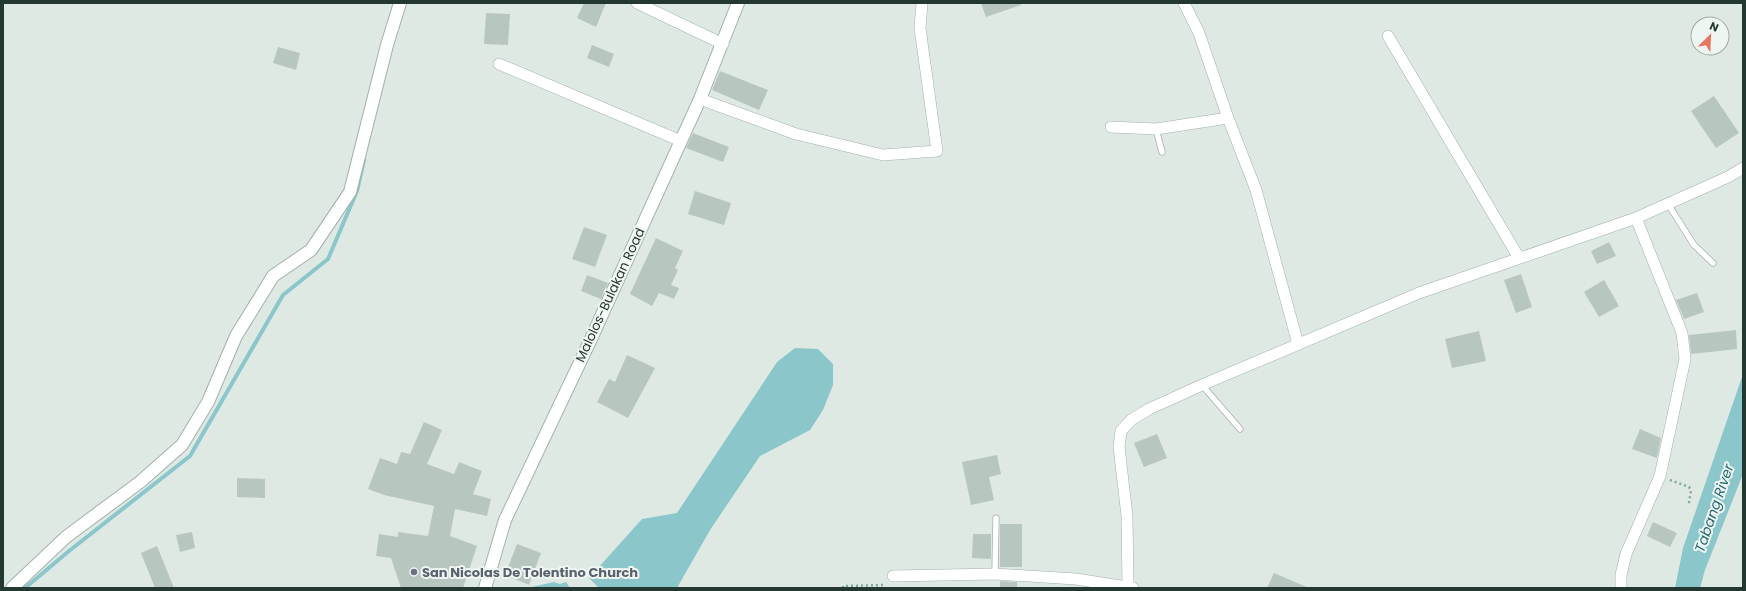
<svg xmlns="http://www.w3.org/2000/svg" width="1746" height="591" font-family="Poppins,sans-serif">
  <rect width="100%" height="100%" fill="#dfe9e4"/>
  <!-- water -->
  <g fill="#8bc6ca">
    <polygon points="795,348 818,349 833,364 833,385 823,410 810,430 760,456 710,530 677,588 599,588 589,578 642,519 677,513 777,362"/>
    <polygon points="1743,374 1743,474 1705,570 1700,588 1675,588 1683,548"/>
    <polygon points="554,582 560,584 566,582 570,588 527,588"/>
  </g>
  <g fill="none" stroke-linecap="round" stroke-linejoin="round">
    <!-- stream -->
    <polyline stroke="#8bc6ca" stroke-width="4" points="25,588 69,551 190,456 283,295 328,259 357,191 364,160"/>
  </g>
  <!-- building -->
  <g fill="#b8c6c0">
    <polygon points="584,3 606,3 596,27 577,18"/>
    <polygon points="981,3 1020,3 1021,5 986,17"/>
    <polygon points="486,13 510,14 508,45 484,44"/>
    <polygon points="592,45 614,54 609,67 587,58"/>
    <polygon points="278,47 300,53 296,70 273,63"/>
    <polygon points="720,71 768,90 759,110 712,90"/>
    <polygon points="1714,96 1739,133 1716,148 1691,111"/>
    <polygon points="693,133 729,147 723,162 686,148"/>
    <polygon points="695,191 731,203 724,225 688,214"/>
    <polygon points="584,227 607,235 595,267 572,259"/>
    <polygon points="656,238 683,251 675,268 678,270 671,285 679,288 674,299 659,293 652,306 630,294"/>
    <polygon points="1609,242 1616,256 1597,264 1591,251"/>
    <polygon points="1521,274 1532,307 1516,313 1504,280"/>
    <polygon points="587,275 608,283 601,299 581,291"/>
    <polygon points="1604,280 1619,306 1599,317 1584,292"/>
    <polygon points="1697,293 1704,312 1684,319 1676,300"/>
    <polygon points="1736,330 1737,349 1691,354 1689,335"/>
    <polygon points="1479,331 1486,361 1452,368 1445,339"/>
    <polygon points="627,355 655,368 628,418 597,402 609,379 615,382"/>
    <polygon points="424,422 442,430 427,464 454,474 459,462 482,471 473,494 491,499 487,516 455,509 450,536 477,546 463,588 401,588 391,558 376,556 379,534 398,537 398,532 428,536 434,506 384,495 368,489 380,458 397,464 401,452 410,454"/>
    <polygon points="1640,429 1661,438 1657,458 1632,449"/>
    <polygon points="1157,434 1167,458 1144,467 1134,443"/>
    <polygon points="997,455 1001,474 989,477 994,500 971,505 962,462"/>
    <polygon points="237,478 265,479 265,498 237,497"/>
    <polygon points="1653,522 1677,533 1670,547 1647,536"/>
    <rect x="1000" y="524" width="22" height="43"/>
    <polygon points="192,532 195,548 180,552 176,535"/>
    <polygon points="973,534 991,534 991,559 972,558"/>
    <polygon points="517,544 541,553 529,585 505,575"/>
    <polygon points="157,546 174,588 155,588 141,553"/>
    <polygon points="1274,573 1309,588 1267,588"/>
    <polygon points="1000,581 1017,582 1017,588 1000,588"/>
  </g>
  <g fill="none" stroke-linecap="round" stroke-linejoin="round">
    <!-- service casing -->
    <g stroke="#a3b0aa" stroke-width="7">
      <g id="service">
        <polyline points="1156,129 1162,152"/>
        <polyline points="1668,204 1694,245 1713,263"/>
        <polyline points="1202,385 1240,429"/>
        <polyline points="995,574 996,518"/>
      </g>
    </g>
    <!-- minor casing -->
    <g stroke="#a3b0aa" stroke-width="12">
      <g id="minor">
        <polyline points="637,3 723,44"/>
        <polyline points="1184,3 1199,33 1228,118 1256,190 1298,344"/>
        <polyline points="1388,36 1519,258"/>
        <polyline points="499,64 681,141"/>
        <polyline points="700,99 796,134 883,155 937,151 920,28 922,3"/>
        <polyline points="1111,127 1156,129 1228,118"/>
        <polyline points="893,576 995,574 1076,579 1133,588"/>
        <polyline points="1128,586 1127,516 1119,447 1121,431 1131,420 1149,409 1202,385 1419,293 1636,218 1728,177 1743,168"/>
        <polyline points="1621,588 1621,575 1626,554 1660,476 1685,359 1682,333 1636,218"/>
      </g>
    </g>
    <!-- tertiary casing -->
    <g stroke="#a3b0aa" stroke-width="14">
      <polyline id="tertiary" points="12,588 66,537 140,482 182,445 208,402 236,336 273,276 311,250 350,192 387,45 400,3"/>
    </g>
    <!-- secondary casing -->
    <g stroke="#9fb4ab" stroke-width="14">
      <polyline id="secondary" points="485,588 505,520 591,339 700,99 738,3"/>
    </g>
    <!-- path -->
    <g stroke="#82aa9a" stroke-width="2.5" stroke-dasharray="2 3" stroke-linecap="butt">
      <polyline points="1670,480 1689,487 1691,491 1689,502 1693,503"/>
      <polyline points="843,588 843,586 886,585"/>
    </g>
    <!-- service -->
    <use href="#service" stroke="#fff" stroke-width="5.5"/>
    <!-- minor -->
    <use href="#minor" stroke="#fff" stroke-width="11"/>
    <!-- tertiary -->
    <use href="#tertiary" stroke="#fff" stroke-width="12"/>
    <!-- secondary -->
    <use href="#secondary" stroke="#fff" stroke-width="12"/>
  </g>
  <!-- markers -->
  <circle fill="#6b7280" stroke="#eff6f2" stroke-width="1.5" cx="414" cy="572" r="4"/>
  <g text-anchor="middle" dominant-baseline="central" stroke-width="4" stroke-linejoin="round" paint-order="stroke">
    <!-- street labels -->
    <g font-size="13" fill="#223830" stroke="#eff6f2">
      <text transform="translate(610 295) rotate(-65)">Malolos-Bulakan Road</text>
    </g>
    <!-- worship labels -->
    <g font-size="13" font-weight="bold" fill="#5b616d" stroke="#eff6f2" text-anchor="start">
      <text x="422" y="572">San Nicolas De Tolentino Church</text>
    </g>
    <!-- water labels -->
    <g font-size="14" font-style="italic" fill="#21676e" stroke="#eff6f2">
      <text transform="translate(1714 508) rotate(-71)">Tabang River</text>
    </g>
  </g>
  <!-- border -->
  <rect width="1746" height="591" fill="none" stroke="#223830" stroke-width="8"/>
  <!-- north arrow -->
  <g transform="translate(1710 36) rotate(24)"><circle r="19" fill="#eff6f2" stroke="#9daaa4"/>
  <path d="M0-3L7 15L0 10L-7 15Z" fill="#e67660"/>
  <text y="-6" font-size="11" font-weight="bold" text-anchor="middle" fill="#223830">N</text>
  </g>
</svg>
